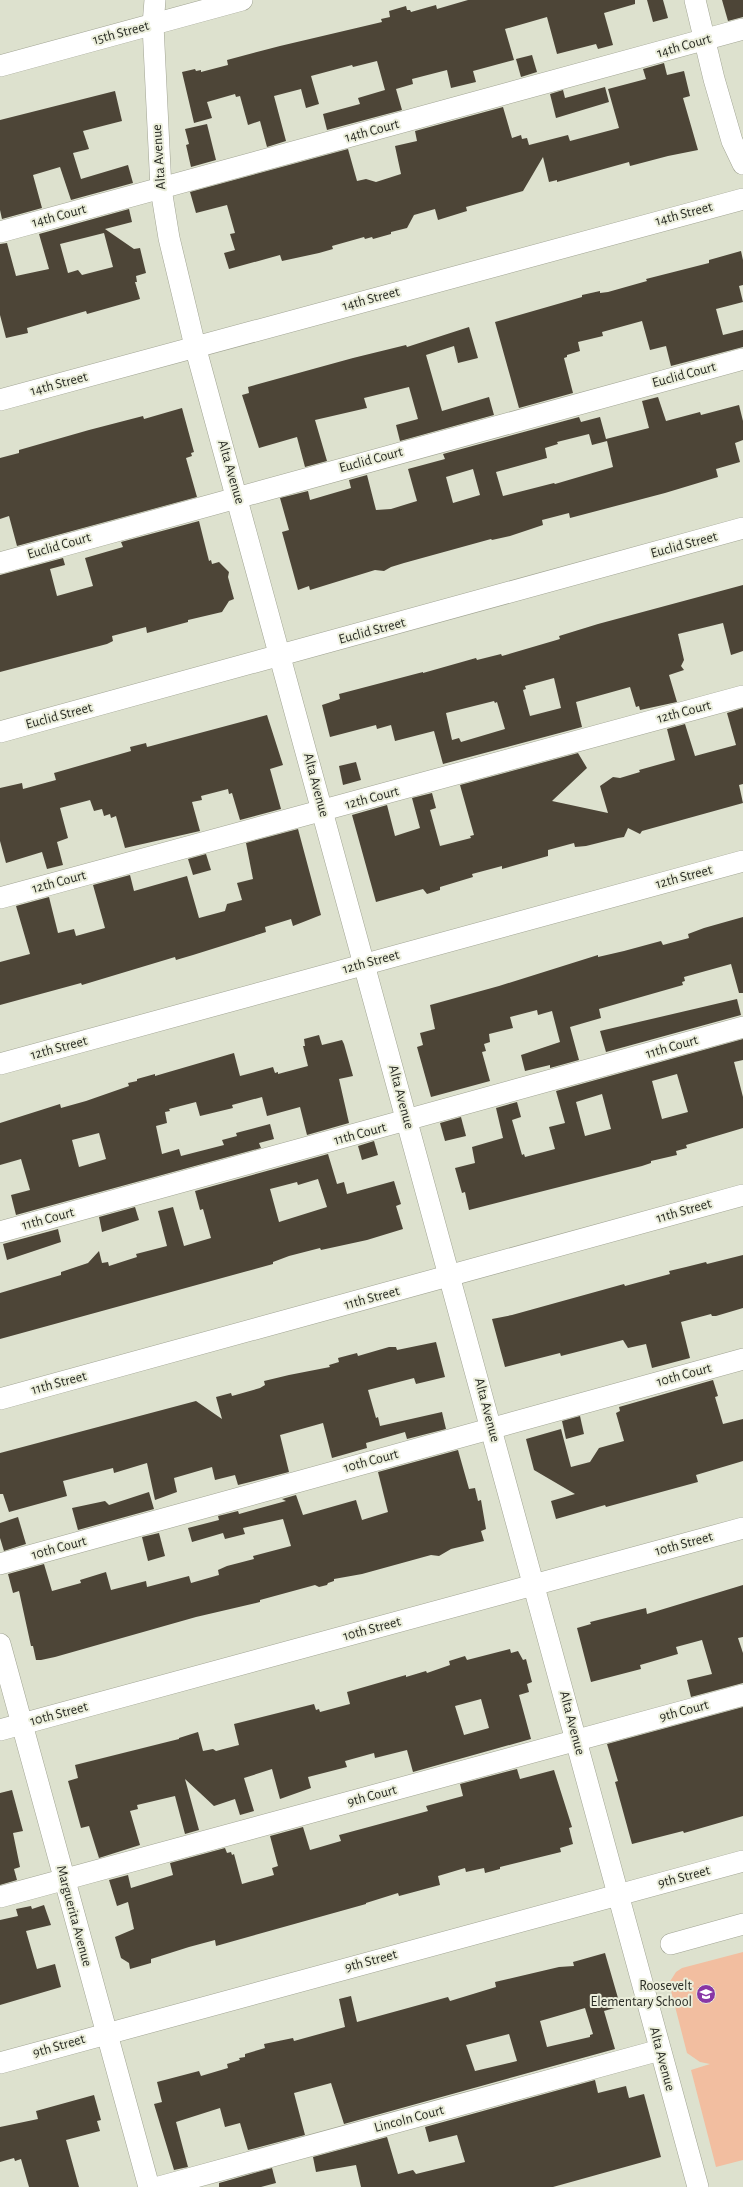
<svg xmlns="http://www.w3.org/2000/svg" width="743" height="2187" font-family="'Alegreya Sans',sans-serif">
  <rect width="100%" height="100%" fill="#dde1ce"/>
  <!-- green -->
  <polygon fill="#f2bea0" points="743,1952 743,2160 716,2167 691,2070 710,2064 700,2062 687,2053 669,1983 676,1972 682,1968"/>
  <!-- building -->
  <g fill="#4d4537" fill-rule="evenodd">
    <polygon points="468,0 635,0 635,4 604,13 613,45 598,49 596,44 557,54 547,17 505,29 514,60 473,71 476,82 451,88 447,70 412,79 413,84 396,89 402,110 327,130 323,114 360,104 358,98 385,90 377,61 353,67 352,65 311,76 319,104 306,108 301,89 274,96 286,141 267,147 260,121 248,125 240,96 236,97 235,94 207,102 212,118 194,123 182,72 195,69 196,71 201,70 201,72 228,65 227,60 280,46 382,22 381,19 390,17 389,11 406,6 407,10 410,10 411,12 436,5 437,9"/>
    <polygon points="647,0 663,0 668,18 653,22"/>
    <polygon points="722,0 743,0 743,17 728,21"/>
    <polygon points="532,55 537,72 521,77 516,59"/>
    <polygon points="664,63 667,75 684,71 690,96 683,98 698,150 668,156 630,166 629,162 557,182 557,180 549,182 543,157 523,191 466,207 467,211 438,220 435,209 414,215 407,228 391,232 391,234 373,239 372,237 365,239 364,237 332,246 333,249 319,253 282,261 280,255 229,269 224,253 235,250 230,234 235,233 227,205 196,213 190,192 348,149 357,181 366,179 376,182 401,174 395,146 417,141 415,131 503,107 512,138 521,135 522,139 527,138 529,145 568,135 570,141 619,128 608,89 646,79 643,69"/>
    <polygon points="605,87 609,102 556,118 550,94 563,90 565,98"/>
    <polygon points="115,91 122,121 83,131 89,149 73,153 81,179 128,165 133,183 71,200 60,167 33,175 42,208 2,219 0,210 0,120"/>
    <polygon points="207,124 216,160 191,167 186,145 189,144 185,129"/>
    <path d="M129,209L132,222L105,229L134,249L140,248L146,273L136,276L137,282H135L140,299L87,314L86,311L27,328L28,333L6,338L0,315V244L7,243L16,276L49,269L39,234ZM104,233L113,267L82,275L78,270L68,273L60,244Z"/>
    <polygon points="741,251 743,260 743,285 739,286 743,302 716,309 723,335 743,330 743,347 671,366 666,346 650,350 642,321 602,332 603,336 578,342 580,351 567,355 567,357 564,358 573,393 519,408 495,322 582,297 582,295 600,291 600,293 608,292 647,281 646,279 709,263 709,260"/>
    <polygon points="469,327 478,358 458,363 454,346 426,355 442,411 489,397 494,415 400,441 396,425 418,419 409,387 364,398 367,408 315,420 327,461 305,467 297,437 259,448 242,395 249,393 248,387 353,358 406,345 407,347"/>
    <path d="M658,397L666,421L700,412L701,415L739,405L743,421V440L735,443L740,462L716,469L718,477L665,493L570,518L569,513L542,520L543,525L510,536L492,540L491,539L404,563L391,567L384,571L375,570L310,590L309,586L298,590L282,532L289,530L280,498L308,491L310,500L351,488L349,480L367,475L376,510L391,509L417,501L408,469L445,459L443,454L579,417L581,422L600,417L606,439L649,428L642,401ZM589,434L592,445L607,441L613,467L555,484L554,483L503,496L496,472L547,458L545,448L558,444L557,442ZM473,469L480,495L453,503L446,477Z"/>
    <polygon points="182,408 194,452 191,453 192,456 186,458 197,497 17,546 9,516 0,519 0,458 19,453 19,450 89,430 143,416 144,419"/>
    <polygon points="199,521 209,561 211,560 212,564 219,562 229,572 228,577 234,599 229,601 222,612 188,620 188,622 147,633 146,627 112,636 113,641 107,644 0,672 0,575 63,558 65,565 50,569 57,596 93,586 85,558 123,547 121,542"/>
    <path d="M743,585V651L731,655L723,623L678,634L684,660L681,666L684,670L669,675L677,702L640,710L639,706L636,707L630,687L576,702L582,727L443,764L434,731L395,741L391,725L377,729L376,725L330,737L322,705L340,699L339,694L423,672V673L476,658L477,660L501,654L502,656L560,639L559,636L598,624ZM554,678L561,708L530,716L523,690L526,689L525,686ZM494,701L495,703L497,702L505,729L461,742L459,738L452,740L446,713Z"/>
    <polygon points="743,708 743,784 739,785 743,803 642,831 640,834 628,828 624,837 618,838 586,846 575,847 574,843 548,850 548,856 502,869 502,866 472,874 473,877 440,887 440,890 427,894 423,889 376,902 352,815 387,805 395,836 420,828 412,798 432,793 436,808 430,810 440,846 471,838 470,836 474,835 460,785 578,753 587,768 552,801 608,813 600,786 613,777 620,778 640,772 639,770 675,760 667,729 685,724 695,756 736,745 727,713"/>
    <polygon points="267,715 283,765 270,769 281,809 240,820 232,793 229,794 228,789 201,796 202,800 192,802 200,831 125,848 116,816 111,818 110,814 104,816 102,809 94,811 90,800 60,808 68,838 57,842 63,865 47,869 42,852 6,863 0,841 0,788 22,783 23,789 56,780 54,773 131,751 130,747 146,743 147,747 151,746"/>
    <polygon points="356,762 361,780 343,785 339,766"/>
    <polygon points="298,829 321,915 293,926 291,919 265,927 266,932 193,955 176,960 175,957 82,985 81,983 0,1005 0,962 30,954 16,906 49,897 58,933 74,929 76,936 105,928 93,885 130,875 134,891 187,876 199,918 225,911 227,904 242,900 237,883 253,879 246,843"/>
    <polygon points="206,854 211,870 193,875 188,859"/>
    <polygon points="743,917 743,993 739,993 731,964 684,977 685,981 682,982 683,985 599,1009 601,1018 570,1027 579,1060 550,1068 550,1065 525,1071 521,1055 560,1042 552,1011 538,1015 537,1010 510,1017 513,1028 489,1034 490,1042 484,1044 486,1051 482,1052 490,1081 431,1097 417,1047 423,1045 420,1033 435,1029 430,1005 499,986 598,955 598,957 624,951 661,941 663,945 689,938 688,934 704,928"/>
    <polygon points="737,999 741,1015 606,1052 600,1031"/>
    <path d="M319,1035L322,1045L342,1040L344,1044L353,1076L339,1079L349,1123L307,1135L300,1107L267,1116L262,1097L232,1105L233,1108L200,1116L196,1102L169,1109L170,1111L165,1112L167,1123L156,1126L162,1154L179,1149L181,1156L224,1145L222,1140L237,1136L236,1133L270,1124L274,1139L259,1143L261,1148L16,1215L11,1195L30,1190L21,1159L0,1165V1123L60,1104L61,1108L86,1101L129,1086L128,1083L137,1081V1079L155,1074V1076L234,1053L240,1076L273,1067L275,1073L278,1072V1074L308,1066L303,1046H305L304,1039ZM99,1133L106,1159L79,1167L72,1140Z"/>
    <path d="M743,1039V1060L734,1062L743,1097V1128L686,1145L687,1148L676,1151L677,1155L651,1161V1163L642,1166L469,1210L465,1192L462,1193L455,1168L475,1163L472,1147L503,1138L496,1108L517,1102L521,1117L512,1120L522,1155L524,1154L525,1157L555,1149L549,1127L565,1123L556,1091ZM677,1074L688,1112L662,1119L652,1081ZM602,1094L611,1129L585,1136L576,1102Z"/>
    <polygon points="461,1117 466,1136 445,1141 440,1123"/>
    <polygon points="374,1141 378,1155 362,1160 358,1146"/>
    <path d="M328,1154L337,1184L344,1182L347,1194L394,1181L401,1204L396,1206L403,1229L367,1240L321,1250L320,1248L289,1256L273,1262V1264L0,1339V1293L61,1275V1272L88,1263L99,1251L102,1263L108,1262L109,1266L137,1257L136,1254L167,1246L158,1211L173,1207L184,1246L211,1238L203,1209L200,1210L195,1191ZM318,1179L327,1207L279,1222L270,1189L297,1182L298,1185Z"/>
    <polygon points="135,1207 139,1220 102,1232 99,1217"/>
    <polygon points="58,1229 61,1242 7,1260 3,1244"/>
    <polygon points="743,1255 743,1308 716,1316 712,1316 711,1314 681,1322 690,1358 652,1368 646,1344 628,1348 623,1340 561,1356 560,1353 505,1367 492,1319 512,1315 624,1284 625,1286 670,1274 669,1271 686,1267 706,1262 707,1264"/>
    <polygon points="436,1342 445,1377 416,1384 414,1378 368,1390 376,1418 378,1417 380,1426 442,1412 446,1429 407,1439 405,1432 366,1443 367,1448 332,1458 323,1423 280,1435 289,1472 238,1485 235,1475 215,1480 212,1467 174,1478 177,1492 155,1500 147,1463 114,1473 113,1468 63,1481 67,1496 9,1512 3,1494 0,1494 0,1453 196,1401 222,1419 216,1397 231,1393 232,1396 260,1388 265,1385 264,1381 289,1375 330,1367 329,1365 339,1362 338,1358 357,1353 358,1356 389,1347 396,1347 397,1350"/>
    <polygon points="713,1380 718,1396 715,1397 723,1424 743,1419 743,1461 696,1475 698,1482 606,1507 605,1505 556,1519 551,1501 575,1494 534,1470 526,1439 561,1429 571,1467 590,1462 599,1448 624,1441 616,1413 620,1411 619,1407"/>
    <polygon points="580,1416 584,1434 566,1439 562,1421"/>
    <polygon points="458,1450 469,1489 475,1488 478,1501 481,1500 486,1529 481,1531 484,1541 451,1549 439,1556 431,1555 362,1574 334,1579 334,1581 328,1583 327,1585 319,1587 315,1585 260,1600 260,1602 196,1617 55,1657 41,1660 36,1660 33,1646 31,1646 19,1591 13,1593 8,1574 44,1564 52,1591 81,1583 80,1580 106,1572 111,1590 146,1581 147,1587 189,1576 191,1583 219,1575 218,1570 227,1566 254,1559 253,1556 291,1546 283,1519 243,1528 245,1534 225,1539 223,1533 192,1542 188,1528 219,1520 218,1516 238,1511 239,1514 286,1501 282,1499 296,1495 303,1515 356,1500 362,1520 388,1512 378,1472"/>
    <polygon points="149,1492 154,1509 78,1530 72,1508 105,1501 109,1505"/>
    <polygon points="18,1517 26,1544 4,1551 0,1538 0,1523"/>
    <polygon points="159,1533 165,1556 148,1561 142,1537"/>
    <polygon points="743,1585 743,1637 738,1638 743,1653 743,1683 691,1697 687,1680 712,1674 702,1640 676,1647 678,1654 640,1665 641,1669 591,1682 577,1628 591,1624 590,1622 646,1608 647,1614"/>
    <path d="M510,1649L511,1653L518,1651L523,1660L526,1659L532,1682L527,1684L529,1692L519,1695L531,1739L413,1772L407,1750L375,1758L374,1753L345,1761L347,1767L308,1777L311,1788L280,1799L272,1769L244,1778L254,1811L240,1815L235,1799L214,1806L185,1779L199,1830L185,1834L175,1796L137,1805L138,1809L130,1811L140,1845L99,1858L89,1826L81,1828L68,1781L78,1778L75,1765L179,1739V1738L198,1732L203,1751L213,1749L216,1751L239,1745L234,1724L314,1704L316,1710L319,1709L320,1712L350,1704L347,1692L406,1675V1677L426,1671L427,1673L450,1665L449,1661L465,1656L467,1660ZM481,1699L489,1728L464,1735L455,1706Z"/>
    <polygon points="743,1707 743,1816 684,1833 683,1831 632,1844 615,1782 618,1781 607,1744"/>
    <polygon points="517,1769 520,1779 554,1770 572,1827 569,1828 573,1844 560,1848 561,1852 500,1867 500,1869 485,1873 484,1868 466,1872 465,1868 438,1876 440,1885 399,1896 398,1893 366,1903 366,1904 216,1946 215,1940 189,1947 151,1959 151,1963 130,1969 129,1963 121,1958 115,1937 134,1929 128,1902 117,1906 109,1880 128,1875 131,1888 173,1875 170,1863 225,1848 227,1853 231,1852 232,1855 234,1854 242,1884 274,1875 272,1868 278,1866 270,1836 303,1827 310,1850 341,1841 339,1835 428,1811 426,1806 463,1796 460,1784"/>
    <polygon points="12,1790 23,1831 13,1833 20,1867 14,1869 17,1880 0,1885 0,1793"/>
    <polygon points="44,1905 51,1925 26,1931 37,1969 55,1964 61,1987 0,2005 0,1920 18,1916 16,1909 31,1906 32,1909"/>
    <path d="M605,1953L620,2005L618,2007L604,2011L615,2049L344,2124L331,2083L294,2093L305,2135L248,2150L240,2123L225,2127L220,2108L176,2122L188,2167L174,2170L154,2104L162,2102L157,2082L199,2071L201,2076L228,2068L227,2064L240,2060L239,2058L245,2057V2054L265,2048L264,2044L293,2038L294,2041L345,2027L339,1999L351,1996L357,2022L448,1997L450,2001L496,1987L495,1982L559,1967L574,1966L573,1962ZM585,2008L593,2034L590,2035V2037L547,2047L540,2021ZM509,2034L517,2061L475,2071L466,2045Z"/>
    <polygon points="595,2080 598,2093 626,2086 629,2098 644,2094 661,2157 553,2187 361,2187 356,2165 316,2172 313,2157 387,2137 398,2174 413,2170 416,2174 465,2162 457,2135 429,2142 425,2127"/>
    <polygon points="94,2095 101,2120 97,2121 100,2131 66,2140 79,2187 29,2187 21,2159 15,2161 14,2158 0,2162 0,2127 38,2119 36,2111"/>
    <polygon points="272,2168 276,2183 261,2187 219,2187 219,2183"/>
  </g>
  <g fill="none" stroke-linecap="round" stroke-linejoin="round">
    <!-- minor casing -->
    <g stroke="#a0a392" stroke-width="22">
      <g id="minor">
        <polyline points="155,0 153,25 161,189 169,238 195,346 698,2187"/>
        <polyline points="695,0 714,79 732,141 743,164"/>
        <polyline points="0,66 242,0"/>
        <polyline points="0,232 743,29"/>
        <polyline points="0,400 743,199"/>
        <polyline points="0,563 743,359"/>
        <polyline points="0,732 743,528"/>
        <polyline points="0,898 743,696"/>
        <polyline points="0,1064 743,861"/>
        <polyline points="0,1232 743,1027"/>
        <polyline points="0,1399 743,1195"/>
        <polyline points="0,1564 743,1359"/>
        <polyline points="0,1644 149,2187"/>
        <polyline points="0,1730 743,1528"/>
        <polyline points="0,1897 743,1695"/>
        <polyline points="671,1944 743,1924"/>
        <polyline points="0,2063 743,1861"/>
        <polyline points="159,2187 660,2050"/>
      </g>
    </g>
    <!-- minor -->
    <use href="#minor" stroke="#fff" stroke-width="21"/>
  </g>
  <!-- icons -->
  <defs>
    <g id="school-disc" transform="scale(1)"><circle r="9.5" fill="#8837a6" stroke="#ebeedb"/><path d="M0-5L7-2L0 1L-7-2ZM-4 1L0 2.5L4 1V4Q0 6-4 4Z" fill="#fff"/></g>
  </defs>
  <g fill-rule="evenodd">
    <use href="#school-disc" x="706" y="1994"/>
  </g>
  <g text-anchor="middle" dominant-baseline="central" stroke-width="4" stroke-linejoin="round" paint-order="stroke">
    <!-- street labels -->
    <g font-size="14" fill="#2a2c25" stroke="#ebeedb">
      <text transform="translate(121 33) rotate(-15)">15th Street</text>
      <text transform="translate(684 46) rotate(-16)">14th Court</text>
      <text transform="translate(372 131) rotate(-15)">14th Court</text>
      <text transform="translate(159 157) rotate(-94)">Alta Avenue</text>
      <text transform="translate(684 214) rotate(-15)">14th Street</text>
      <text transform="translate(59 216) rotate(-15)">14th Court</text>
      <text transform="translate(371 299) rotate(-15)">14th Street</text>
      <text transform="translate(684 375) rotate(-15)">Euclid Court</text>
      <text transform="translate(59 384) rotate(-15)">14th Street</text>
      <text transform="translate(371 460) rotate(-15)">Euclid Court</text>
      <text transform="translate(231 472) rotate(74)">Alta Avenue</text>
      <text transform="translate(684 545) rotate(-15)">Euclid Street</text>
      <text transform="translate(59 546) rotate(-16)">Euclid Court</text>
      <text transform="translate(372 631) rotate(-15)">Euclid Street</text>
      <text transform="translate(684 712) rotate(-15)">12th Court</text>
      <text transform="translate(59 716) rotate(-15)">Euclid Street</text>
      <text transform="translate(316 785) rotate(75)">Alta Avenue</text>
      <text transform="translate(372 798) rotate(-15)">12th Court</text>
      <text transform="translate(684 877) rotate(-15)">12th Street</text>
      <text transform="translate(59 882) rotate(-15)">12th Court</text>
      <text transform="translate(371 962) rotate(-15)">12th Street</text>
      <text transform="translate(672 1047) rotate(-16)">11th Court</text>
      <text transform="translate(59 1048) rotate(-15)">12th Street</text>
      <text transform="translate(401 1097) rotate(75)">Alta Avenue</text>
      <text transform="translate(360 1134) rotate(-15)">11th Court</text>
      <text transform="translate(684 1211) rotate(-16)">11th Street</text>
      <text transform="translate(48 1219) rotate(-15)">11th Court</text>
      <text transform="translate(372 1298) rotate(-15)">11th Street</text>
      <text transform="translate(684 1375) rotate(-15)">10th Court</text>
      <text transform="translate(59 1383) rotate(-15)">11th Street</text>
      <text transform="translate(487 1410) rotate(75)">Alta Avenue</text>
      <text transform="translate(371 1461) rotate(-15)">10th Court</text>
      <text transform="translate(684 1544) rotate(-15)">10th Street</text>
      <text transform="translate(59 1548) rotate(-15)">10th Court</text>
      <text transform="translate(372 1629) rotate(-15)">10th Street</text>
      <text transform="translate(684 1711) rotate(-15)">9th Court</text>
      <text transform="translate(59 1714) rotate(-15)">10th Street</text>
      <text transform="translate(572 1723) rotate(75)">Alta Avenue</text>
      <text transform="translate(372 1796) rotate(-15)">9th Court</text>
      <text transform="translate(684 1877) rotate(-15)">9th Street</text>
      <text transform="translate(74 1916) rotate(75)">Marguerita Avenue</text>
      <text transform="translate(371 1961) rotate(-15)">9th Street</text>
      <text transform="translate(59 2046) rotate(-16)">9th Street</text>
      <text transform="translate(662 2059) rotate(75)">Alta Avenue</text>
      <text transform="translate(409 2119) rotate(-15)">Lincoln Court</text>
    </g>
    <!-- poi labels -->
    <g font-size="14" fill="#2a2c25" stroke="#ebeedb" text-anchor="end">
      <text x="692" y="1986">Roosevelt<tspan x="692" dy="16">Elementary School</tspan></text>
    </g>
  </g>
</svg>
